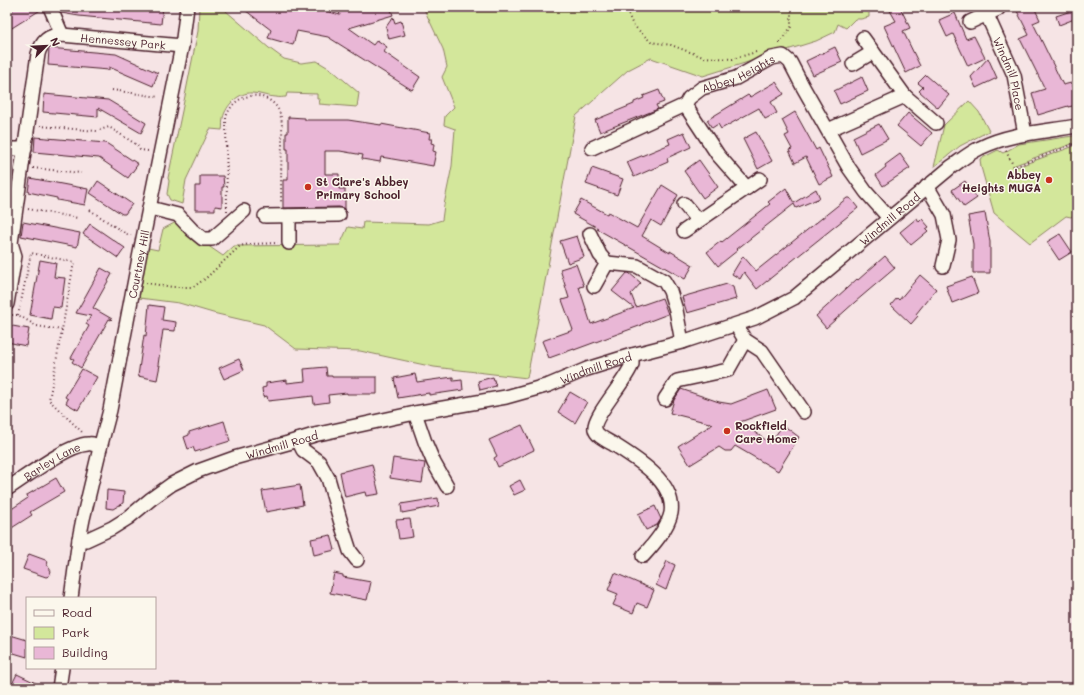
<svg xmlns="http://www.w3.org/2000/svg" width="1084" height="695" font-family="Mali,sans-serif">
  <rect width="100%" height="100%" fill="#f6e4e5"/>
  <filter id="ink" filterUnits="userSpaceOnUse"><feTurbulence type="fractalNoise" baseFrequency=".025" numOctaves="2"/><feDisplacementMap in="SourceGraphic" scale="8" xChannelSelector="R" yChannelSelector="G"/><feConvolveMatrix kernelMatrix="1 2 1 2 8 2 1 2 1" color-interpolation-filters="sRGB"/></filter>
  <g filter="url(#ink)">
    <!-- green -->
    <g fill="#d3e79b" stroke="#8e8363">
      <path d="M199,7H226V11L269,48L284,59L301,63L317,61L332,70L359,93L357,107L319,104L320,99H317V94L287,93L286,97C283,97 280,98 276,97C268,97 260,93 252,93C239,92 226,105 223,118C222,121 223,126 222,130L210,129L186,180L182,204L170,200L167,194L169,181L168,178L182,111L198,31Z"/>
      <polygon points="423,7 871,7 869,9 869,17 861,19 855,19 846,28 838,24 835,32 816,41 703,76 651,58 628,70 576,116 527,378 434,367 360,351 296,349 264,325 213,313 179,303 139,298 148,248 158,250 163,229 178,221 207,245 223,256 234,246 340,245 348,227 362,229 363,222 429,224 442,220 444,205 452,166 455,129 444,125 445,116 454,107 442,77 447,67 443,49"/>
      <polygon points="969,101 979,112 989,131 960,146 934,167 944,125"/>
      <polygon points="1073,136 1077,137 1077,142 1015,165 1017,167 1077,145 1077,214 1071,217 1066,216 1030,243 994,213 981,167 980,159 998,150 1003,153 1019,144"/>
    </g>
    <!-- building -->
    <g fill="#e9b7d6" stroke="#4a1f2b">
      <polygon points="17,7 42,7 42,9 7,31 7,13"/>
      <polygon points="59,7 163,7 161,24 79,16 61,13"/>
      <polygon points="241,7 313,7 340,15 338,7 390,7 393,15 349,28 373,45 377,40 387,47 384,52 420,77 412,90 328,37 297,31 293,45 268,38 271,30"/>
      <polygon points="888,7 900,7 910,28 903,31 920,66 906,73 884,26 896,21"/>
      <polygon points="1024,7 1034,7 1040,20 1033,23 1063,85 1071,83 1072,86 1077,84 1077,105 1068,107 1068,106 1038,115 1032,93 1045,89 1020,39 1029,35 1017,11"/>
      <polygon points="1077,9 1077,18 1059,25 1056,16"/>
      <polygon points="955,13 966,39 974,36 985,58 968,66 953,34 947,37 939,20"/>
      <polygon points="393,17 395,23 401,21 405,35 389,39 386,27"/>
      <polygon points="835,47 842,62 813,75 806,61"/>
      <polygon points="49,48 116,54 158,73 153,86 109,67 109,70 48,65"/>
      <polygon points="988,58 997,78 976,88 971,77"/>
      <polygon points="926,75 949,95 938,108 919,91 923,87 918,83"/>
      <polygon points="862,77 868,91 840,104 834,91"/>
      <polygon points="776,82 784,94 771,102 777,113 765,119 759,108 721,129 718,124 712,128 707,120 748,95 750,97"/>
      <polygon points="659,90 664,102 656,105 658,109 600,132 595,120 634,104 634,102 644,98 643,96"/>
      <polygon points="44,94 108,100 146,123 141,133 98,108 98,117 43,112"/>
      <polygon points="795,112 816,150 819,148 833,177 819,184 806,157 795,163 789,150 792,149 785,136 789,134 782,120"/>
      <polygon points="908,113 932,133 921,146 897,126"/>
      <polygon points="288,117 305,118 305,120 348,120 381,125 381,124 430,133 429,139 432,139 431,143 434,144 433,151 436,152 433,166 381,157 380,162 362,159 363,155 340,151 325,151 325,174 339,174 339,189 345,189 345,210 343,208 339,207 283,208 283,180 288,180 288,149 286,149 286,133 288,133"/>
      <polygon points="879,124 888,139 860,153 853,137"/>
      <polygon points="684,132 691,147 667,158 668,162 634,177 627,162 670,144 668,139"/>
      <polygon points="756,132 772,161 758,169 743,139"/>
      <polygon points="35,137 106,143 138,164 128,178 99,158 34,152"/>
      <polygon points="900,154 910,168 883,186 876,175 886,167 885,165"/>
      <polygon points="699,160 718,187 703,198 684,171"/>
      <polygon points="592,168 623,179 617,195 586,184"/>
      <polygon points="200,176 223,176 224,187 222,187 222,207 215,206 215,210 195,210 195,186 200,186"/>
      <polygon points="30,178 88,189 85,205 57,200 57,198 28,192"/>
      <polygon points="98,181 132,204 125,214 122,214 90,193"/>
      <polygon points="965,181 977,198 964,207 952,190"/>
      <polygon points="662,185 678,195 661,226 651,220 642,236 670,253 670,251 693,265 685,279 597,229 598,228 573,214 581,200 607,214 608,212 637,228"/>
      <polygon points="786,188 794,203 816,189 820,198 796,208 794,204 737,249 738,250 718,266 707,252 721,241 722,242 770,204 768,202"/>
      <polygon points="847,198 850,198 858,208 757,289 744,272 740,279 732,274 743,256 756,271"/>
      <polygon points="985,213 990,242 990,273 973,273 973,244 968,216"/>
      <polygon points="917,218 919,222 922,219 929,227 926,229 928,231 911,245 900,232"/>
      <polygon points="23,222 80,233 77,247 21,236"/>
      <polygon points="90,224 125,248 118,258 83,234"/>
      <polygon points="1060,234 1072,252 1059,260 1047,242"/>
      <polygon points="577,236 584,257 568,263 560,241"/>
      <polygon points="885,256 895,268 855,302 826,328 816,316 857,279 858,280"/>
      <polygon points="40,260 56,263 54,277 65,278 61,308 53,307 51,319 30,315"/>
      <polygon points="576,264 584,286 579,287 591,324 634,308 612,291 627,273 629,273 641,283 631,294 636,307 662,298 668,314 642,324 642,325 620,333 574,350 574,349 549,358 542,341 573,330 562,300 569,298 560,269"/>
      <polygon points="101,268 112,274 93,308 112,319 111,320 109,319 81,368 72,362 74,359 71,358 89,326 86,324 91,316 76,313"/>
      <polygon points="920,275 936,289 916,314 918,316 911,324 891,305 897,298 899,300"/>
      <polygon points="972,277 978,293 952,303 946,286"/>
      <polygon points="727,284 733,287 736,299 687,313 682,297"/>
      <polygon points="149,305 164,307 162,320 176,322 175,331 163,330 158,365 160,365 157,380 138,376 144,335 146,336"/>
      <polygon points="7,325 29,329 26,346 7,342"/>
      <polygon points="239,359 244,370 224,379 219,368"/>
      <polygon points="326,367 327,376 332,376 332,377 377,377 377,394 347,394 347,393 328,395 329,402 314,404 313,396 268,401 267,396 263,397 262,388 266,387 266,383 287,380 287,383 305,381 304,369"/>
      <polygon points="82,369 97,377 78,410 66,403 68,399 65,397"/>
      <polygon points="415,374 417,382 453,377 453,381 462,380 463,390 429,395 429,393 398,398 394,378"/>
      <polygon points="493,377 496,386 480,390 478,381"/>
      <polygon points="681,389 719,402 731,404 768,390 776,409 740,422 770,443 783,425 799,437 778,471 735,446 731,451 725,451 719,447 690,465 678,446 713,424 670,413 674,400"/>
      <polygon points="570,392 587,402 575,423 558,412"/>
      <polygon points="224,421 230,441 195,452 193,447 188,449 184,437 189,435 189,432"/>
      <polygon points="522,425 534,450 498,467 494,458 497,456 489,440"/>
      <polygon points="393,458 425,463 422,483 390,478"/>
      <polygon points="372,464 379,494 366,496 365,492 345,497 340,472"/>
      <polygon points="56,478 64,492 30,512 32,515 7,531 7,512 28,498 27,495"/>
      <polygon points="520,480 525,490 514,495 509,486"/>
      <polygon points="300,485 303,505 266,512 262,491"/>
      <polygon points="107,490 124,492 123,503 113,509 106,508"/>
      <polygon points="438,498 439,506 402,513 401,504"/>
      <polygon points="655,506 661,519 657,525 646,530 638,514"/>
      <polygon points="410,519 413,537 399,539 396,520"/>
      <polygon points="331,535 335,550 314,555 311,539"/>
      <polygon points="29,554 48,561 47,565 51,571 49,576 46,577 23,569"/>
      <polygon points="667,561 675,565 666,590 656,585"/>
      <polygon points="334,573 343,575 343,577 371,582 367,600 330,593"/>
      <polygon points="615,573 654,590 647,607 637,603 633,613 613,605 618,594 608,590"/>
      <polygon points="7,634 27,640 27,657 7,651"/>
      <polygon points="17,674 46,688 10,688"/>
    </g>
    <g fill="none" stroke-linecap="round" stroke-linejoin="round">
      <!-- minor casing -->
      <g stroke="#4a1f2b" stroke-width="16">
        <g id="minor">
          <polyline points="50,7 62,35"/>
          <path id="s1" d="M987,15L1014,75L1025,134"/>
          <polyline points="970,22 998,9"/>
          <polyline points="863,38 905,96 936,123"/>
          <polyline points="853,64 873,52"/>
          <polyline points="685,105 718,155 747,188"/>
          <polyline points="828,130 905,96"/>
          <path id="s2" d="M592,148L685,105L689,98L702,88L736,78L772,58L783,56L790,62L803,87L849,168L866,192L889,218"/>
          <polyline points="7,149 25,149"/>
          <polyline points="927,186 944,215 949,240 943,266"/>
          <polyline points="684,204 698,221"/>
          <polyline points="150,208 178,215 192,230 203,239 212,239 244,211"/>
          <polyline points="265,216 339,215"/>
          <polyline points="289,216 289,243"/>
          <polyline points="684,231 760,179"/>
          <polyline points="590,234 600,255 607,263 594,286"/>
          <polyline points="607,263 637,266 664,281 670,291 676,310 682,342"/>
          <path id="s3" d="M7,304L15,256L11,243L38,54C42,41 48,35 62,35L182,46"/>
          <polyline points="736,325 745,340 762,351 804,412"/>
          <path d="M632,355C632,357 632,361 632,364C627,380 592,417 595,429C596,436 608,441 613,444C635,458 676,482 671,513C668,528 653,545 643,556"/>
          <polyline points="665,399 677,381 728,370 745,340"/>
          <polyline points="415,413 425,442 434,463 447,486"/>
          <polyline points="298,440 303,450 319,462 328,478 341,523 350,551 357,560"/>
          <path id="s4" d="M7,489C26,477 67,445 88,444C93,443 96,445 100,448"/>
          <path id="s5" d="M79,539L86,540L112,528L128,518L151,499L172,484L198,471L234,458L288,443L314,435L415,413L506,397L549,385L587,369L632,355L682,342L755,318L794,298L951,167C960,161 969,153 980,148C1010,133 1044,132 1077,126"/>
          <path id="s6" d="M71,598L79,539L83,519L100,448L110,410L140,253L182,46L187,7"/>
          <polyline points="59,688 62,668"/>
        </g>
      </g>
      <!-- path -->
      <g stroke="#4a1f2b" stroke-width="2" stroke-dasharray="1 3" stroke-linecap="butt">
        <polyline points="627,7 626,10 633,25 651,42 671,45 703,57 733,59 756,52"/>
        <polyline points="779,43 780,43 791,27 791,7"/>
        <polyline points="112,90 159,97"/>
        <polyline points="40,126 97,131 109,127 137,145 140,150 149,151"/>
        <polyline points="1006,151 1014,167 1077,143"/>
        <polyline points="33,168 81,173"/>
        <polyline points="28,209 78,218"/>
        <polyline points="90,210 126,234 131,235"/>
        <path d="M227,211L226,117C230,106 238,97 251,96C262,94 277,102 280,114C283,123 282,135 282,145C281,165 281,184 281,204"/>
        <polyline points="146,283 173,287 193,287 205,279 240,246 249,244 278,243"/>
        <polyline points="12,315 18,315 37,326 62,330 74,262 31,253 21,302"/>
        <polyline points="18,315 20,307"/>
        <polyline points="62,330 49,400 83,433"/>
      </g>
      <!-- minor -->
      <use href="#minor" stroke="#fbf7ec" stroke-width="13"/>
    </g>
  </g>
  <!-- markers -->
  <g fill="#c8321e" stroke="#fbf7ec" stroke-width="1.5">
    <circle cx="1049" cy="180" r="4"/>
    <circle cx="308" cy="187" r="4"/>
    <circle cx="727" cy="431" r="4"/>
  </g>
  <g text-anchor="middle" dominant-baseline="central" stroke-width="3" stroke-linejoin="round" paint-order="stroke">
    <!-- street labels -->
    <g font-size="11" fill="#4a1f2b" stroke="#fbf7ec">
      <text stroke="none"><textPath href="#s3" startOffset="348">Hennessey Park</textPath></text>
      <text stroke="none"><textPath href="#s1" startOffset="63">Windmill Place</textPath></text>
      <text stroke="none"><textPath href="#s2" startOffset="166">Abbey Heights</textPath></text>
      <text stroke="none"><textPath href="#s5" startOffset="886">Windmill Road</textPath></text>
      <text stroke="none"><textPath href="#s6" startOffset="341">Courtney Hill</textPath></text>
      <text stroke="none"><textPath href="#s5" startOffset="551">Windmill Road</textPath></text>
      <text stroke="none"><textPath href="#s5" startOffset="227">Windmill Road</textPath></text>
      <text stroke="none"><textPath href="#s4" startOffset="53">Barley Lane</textPath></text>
    </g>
    <!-- poi labels -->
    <g font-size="11" font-weight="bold" fill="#4a1f2b" stroke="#fbf7ec" text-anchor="start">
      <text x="1041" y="174" text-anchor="end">Abbey<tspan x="1041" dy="13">Heights MUGA</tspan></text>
      <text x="316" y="181">St Clare's Abbey<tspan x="316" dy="13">Primary School</tspan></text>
      <text x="735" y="425">Rockfield<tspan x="735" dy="13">Care Home</tspan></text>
    </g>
  </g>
  <!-- margin -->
  <rect width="1084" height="695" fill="none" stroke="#fbf7ec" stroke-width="24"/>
  <rect x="12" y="12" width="1060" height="671" fill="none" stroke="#4a1f2b" stroke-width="1.5" filter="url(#ink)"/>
  <!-- legend -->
  <rect x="26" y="597" width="130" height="72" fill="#fbf7ec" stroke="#b4a19f"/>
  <rect x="34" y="610" width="20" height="6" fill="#fbf7ec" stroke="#b4a19f"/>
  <text x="62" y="617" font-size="12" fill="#4a1f2b">Road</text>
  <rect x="34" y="627" width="20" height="12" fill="#d3e79b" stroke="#b4a19f"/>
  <text x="62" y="637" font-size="12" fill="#4a1f2b">Park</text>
  <rect x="34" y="647" width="20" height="12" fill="#e9b7d6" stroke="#b4a19f"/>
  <text x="62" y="657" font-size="12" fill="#4a1f2b">Building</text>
  <!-- north arrow -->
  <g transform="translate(46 46) rotate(66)" stroke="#fbf7ec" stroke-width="3" paint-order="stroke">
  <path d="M0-3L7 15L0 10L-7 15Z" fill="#4a1f2b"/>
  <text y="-6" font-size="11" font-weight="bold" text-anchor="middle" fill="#4a1f2b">N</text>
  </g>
</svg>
